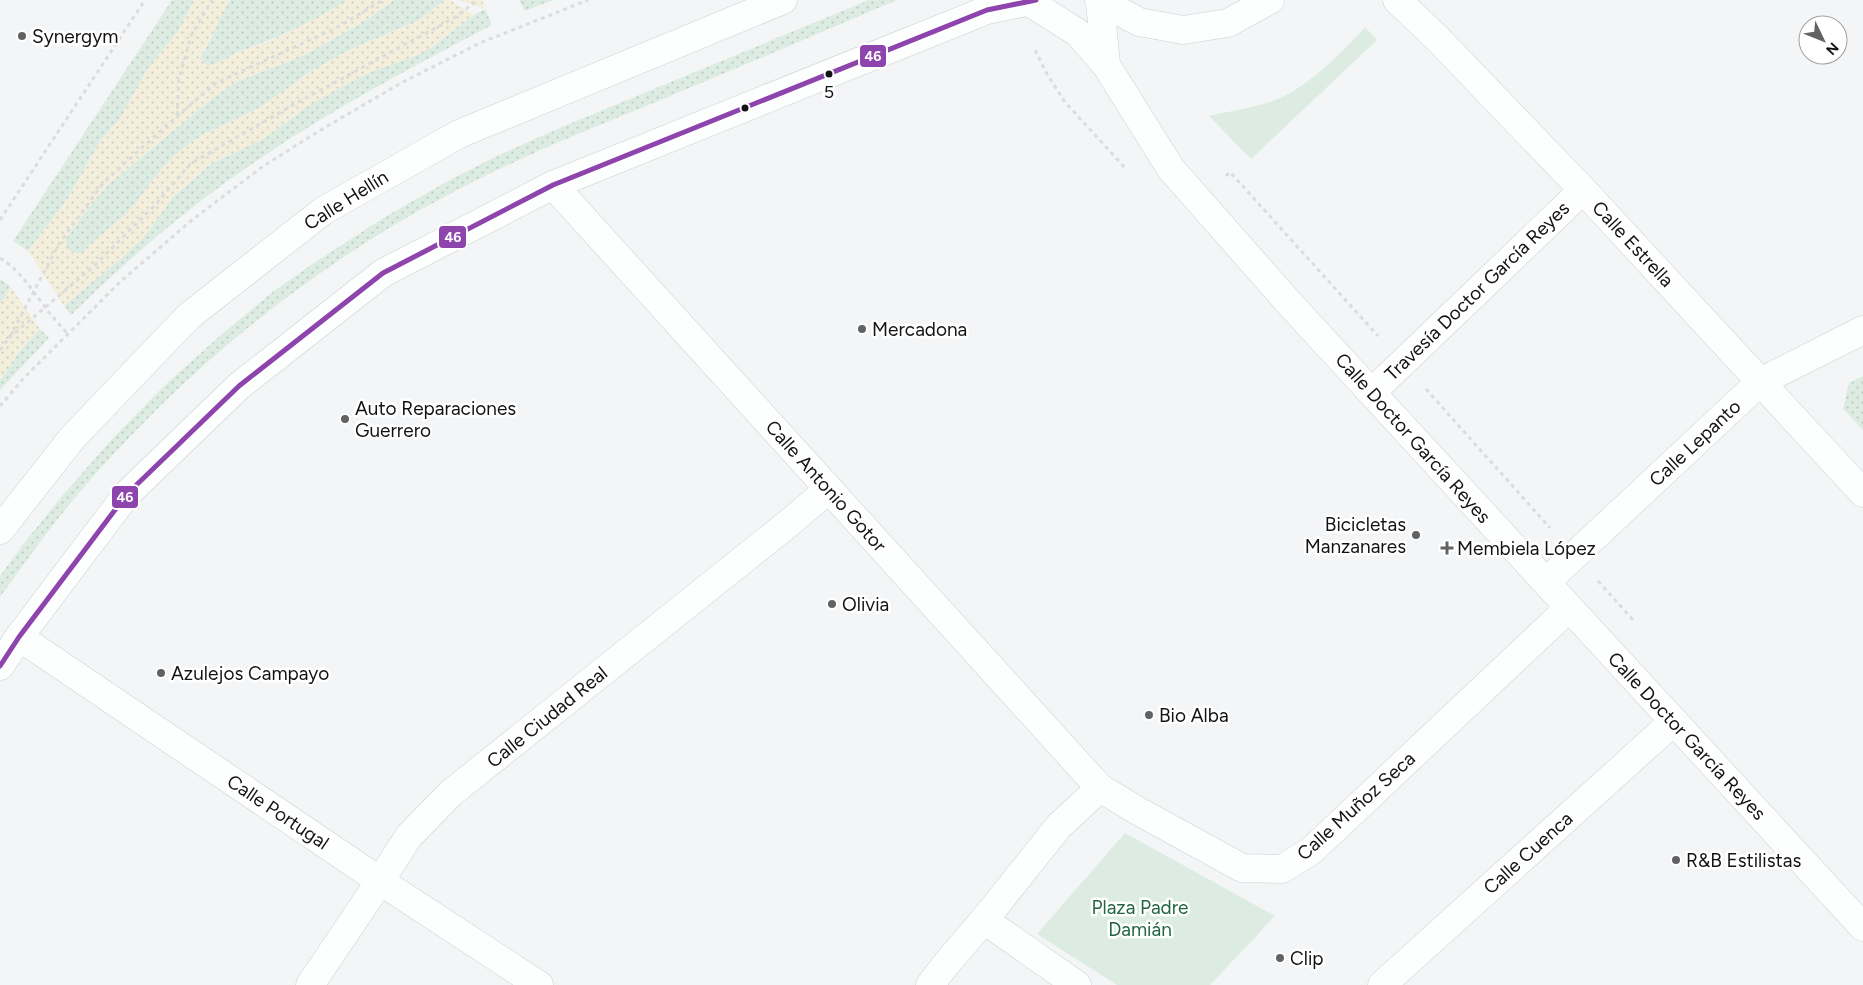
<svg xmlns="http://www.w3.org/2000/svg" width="1863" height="985" font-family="Figtree,sans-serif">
  <defs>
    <pattern id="sand-dots" width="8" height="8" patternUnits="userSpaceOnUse" patternTransform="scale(1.25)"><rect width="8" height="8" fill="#f4efdc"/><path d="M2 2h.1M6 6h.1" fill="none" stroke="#d0ccbc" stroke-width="1.8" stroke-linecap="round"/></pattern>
    <pattern id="garden-dots" width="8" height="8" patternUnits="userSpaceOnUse" patternTransform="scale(1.25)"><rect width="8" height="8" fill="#dcece3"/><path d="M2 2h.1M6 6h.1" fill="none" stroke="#bccac2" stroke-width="1.8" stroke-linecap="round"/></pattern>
  </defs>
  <rect width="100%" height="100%" fill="#f3f5f7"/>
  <!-- sand -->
  <g fill="url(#sand-dots)">
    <path d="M194,0H230C220,18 213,38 201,54L213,64L245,49L262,44L292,31L347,0H394L368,19L305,55L236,82L213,98L108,185L86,211L66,239L73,253H81L130,210L163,167L183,148L206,133L261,107L310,72L347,51L404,27L433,10L445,0H450L474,15L431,48L415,56L373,71L345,85L295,115L263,139L211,164L174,196L144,237L118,261L64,306L28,251L68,198L100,141L120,117L148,68L178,31Z"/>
    <polygon points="458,0 482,0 485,9"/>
    <polygon points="10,286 40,329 20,351 0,380 0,303 5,298"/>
  </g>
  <!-- park -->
  <g fill="#dcece3">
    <path d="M1365,27L1377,40L1251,159L1209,116C1230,111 1261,107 1280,98C1313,83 1341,53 1365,27Z"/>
    <polygon points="1125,833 1275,916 1210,985 1117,985 1037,934"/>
  </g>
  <!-- garden -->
  <g fill="url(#garden-dots)">
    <polygon points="172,0 194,0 178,31 148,68 120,118 100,141 68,198 28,251 13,241"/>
    <path d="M230,0H347C314,21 282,36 246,49C233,53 221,63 207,66L200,58L213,35L220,18Z"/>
    <path d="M394,0H445L419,20L347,51L310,72L261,107L206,133L183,148L163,167L130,210L81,253C72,254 65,249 66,239L86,211L108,185L213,98L236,82L305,55L368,19Z"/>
    <polygon points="519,0 553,0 525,11"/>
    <path d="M869,0H897C817,34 738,68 658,101C585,131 512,160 442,198C302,273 176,378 73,500C47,531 24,564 0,597V576L25,542L63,495L113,438L164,386L222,334L274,291L314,263L385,217L448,181L497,156L562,127Z"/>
    <path d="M485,9L492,25C412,67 332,109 258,160C191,205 129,258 71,315L64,306L118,261L144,237L174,196L211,164L263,139L310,105L345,85L373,71L415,56L431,48L474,15Z"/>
    <polygon points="0,279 10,286 5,298 0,303"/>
    <polygon points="40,329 49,338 0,390 0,380 20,351"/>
    <polygon points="1863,376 1863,430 1843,409 1849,383"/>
  </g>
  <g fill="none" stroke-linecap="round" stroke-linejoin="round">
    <!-- street casing -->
    <g stroke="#cecfd0" stroke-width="29">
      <g id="street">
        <polyline points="1397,0 1436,37 1583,190 1863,493"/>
        <polyline points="1100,1 1106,65"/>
        <polyline points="1029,2 1078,33 1106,65 1171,169 1290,304 1863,927"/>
        <polyline points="553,185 1100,788"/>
        <polyline points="1372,392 1583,190"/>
        <polyline points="1546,582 1760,382 1863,330"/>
        <polyline points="19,637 380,881 539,985"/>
        <polyline points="984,920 1077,985"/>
        <polyline points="310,985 380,881 409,836 451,793 789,523 829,489"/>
        <polyline points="930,985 947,963 984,920 1059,826 1100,788 1138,811 1242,868 1282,869 1311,851 1569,608"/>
        <polyline points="1382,985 1674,721"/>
      </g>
    </g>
    <!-- primary casing -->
    <g stroke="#cecfd0" stroke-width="29">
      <g id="primary">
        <polyline points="1099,0 1139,22 1183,30 1228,23 1270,0"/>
        <polyline points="0,530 73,437 189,316 323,211 459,134 783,0"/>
        <polyline points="0,666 19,637 127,494 239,386 383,273 553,185 987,10 1036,0"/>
      </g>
    </g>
    <!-- path -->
    <g stroke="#dcdcdd" stroke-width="3" stroke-dasharray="4 4" stroke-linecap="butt">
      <polyline points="1035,50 1047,74 1065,102 1126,169"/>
      <polyline points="177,115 179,79 191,36 212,0"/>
      <polyline points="1226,176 1230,172 1378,336"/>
      <polyline points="0,220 145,0"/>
      <path d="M0,258C21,271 30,288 45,307C52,317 60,325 68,334"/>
      <polyline points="9,338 94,266 157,203 190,164 293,105 454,18 478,0"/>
      <polyline points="0,350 9,338 59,244 103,183 177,116 216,83 336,28 383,0"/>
      <polyline points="1426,389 1550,528"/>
      <polyline points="0,406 23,379 120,282 192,220 262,167 319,131 401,83 480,43 588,0"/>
      <polyline points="1598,581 1634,621"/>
    </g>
    <!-- street -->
    <use href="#street" stroke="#fdfefe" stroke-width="28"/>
    <!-- primary -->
    <use href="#primary" stroke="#fdfefe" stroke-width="28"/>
    <!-- bus-1 casing -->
    <g stroke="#fff" stroke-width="9">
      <polyline id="bus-1" points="0,666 19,637 127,494 239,386 383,273 553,185 987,10 1036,0"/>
    </g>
    <!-- bus-1 -->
    <use href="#bus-1" stroke="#8e44ad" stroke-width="5"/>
  </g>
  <!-- markers -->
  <g fill="#616264" stroke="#fff" stroke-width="2">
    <circle cx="22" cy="36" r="5"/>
    <circle cx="862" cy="329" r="5"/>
    <circle cx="345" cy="419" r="5"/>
    <circle cx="1416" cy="535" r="5"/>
    <path d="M1444.5 540.5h5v5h5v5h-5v5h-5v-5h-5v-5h5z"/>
    <circle cx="832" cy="604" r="5"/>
    <circle cx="161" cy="673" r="5"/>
    <circle cx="1149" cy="715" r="5"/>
    <circle cx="1676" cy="860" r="5"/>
    <circle cx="1280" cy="958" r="5"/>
  </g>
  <g fill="#131315" stroke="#fff" stroke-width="2">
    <circle cx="829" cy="74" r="4.5"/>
    <circle cx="745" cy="108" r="4.5"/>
  </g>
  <g text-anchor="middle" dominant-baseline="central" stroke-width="5" stroke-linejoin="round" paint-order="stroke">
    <!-- bus labels -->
    <g font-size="18" fill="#131315" stroke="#fff">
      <text x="829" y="92">5</text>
    </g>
    <!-- poi labels -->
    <g font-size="19" fill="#131315" stroke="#fff" text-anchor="start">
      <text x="32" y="36">Synergym</text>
      <text x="872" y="329">Mercadona</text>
      <text x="355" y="408">Auto Reparaciones<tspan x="355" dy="22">Guerrero</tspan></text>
      <text x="1406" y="524" text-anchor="end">Bicicletas<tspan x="1406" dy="22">Manzanares</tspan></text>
      <text x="1457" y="548">Membiela López</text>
      <text x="842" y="604">Olivia</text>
      <text x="171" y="673">Azulejos Campayo</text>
      <text x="1159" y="715">Bio Alba</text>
      <text x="1686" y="860">R&amp;B Estilistas</text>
      <text x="1290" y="958">Clip</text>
    </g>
    <!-- street labels -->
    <g font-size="19" fill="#131315" stroke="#fff">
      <text transform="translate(346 200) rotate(-32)">Calle Hellín</text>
      <text transform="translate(1633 244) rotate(47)">Calle Estrella</text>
      <text transform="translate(1477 291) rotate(-44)">Travesía Doctor García Reyes</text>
      <text transform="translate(1413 438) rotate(48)">Calle Doctor García Reyes</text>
      <text transform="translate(1695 443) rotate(-43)">Calle Lepanto</text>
      <text transform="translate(826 486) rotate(48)">Calle Antonio Gotor</text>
      <text transform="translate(547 717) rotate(-39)">Calle Ciudad Real</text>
      <text transform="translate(1687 736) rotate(47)">Calle Doctor García Reyes</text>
      <text transform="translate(1356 806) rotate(-42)">Calle Muñoz Seca</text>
      <text transform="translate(278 812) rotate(34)">Calle Portugal</text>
      <text transform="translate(1528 853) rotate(-42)">Calle Cuenca</text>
    </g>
    <!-- park labels -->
    <g font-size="19" fill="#226641" stroke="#fff">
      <text x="1140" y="907">Plaza Padre<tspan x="1140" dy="22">Damián</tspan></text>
    </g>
  </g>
  <g stroke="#fff" stroke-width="2">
    <rect x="859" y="44" width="28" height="24" rx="5" fill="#8e44ad"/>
    <rect x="438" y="225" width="29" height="24" rx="5" fill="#8e44ad"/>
    <rect x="111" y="485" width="28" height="24" rx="5" fill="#8e44ad"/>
  </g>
  <g font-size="14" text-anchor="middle" font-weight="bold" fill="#fff">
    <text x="873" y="61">46</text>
    <text x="453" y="242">46</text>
    <text x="125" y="502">46</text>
  </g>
  <!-- north arrow -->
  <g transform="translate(1823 40) rotate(133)"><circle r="24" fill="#ffffff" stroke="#a1a1a1"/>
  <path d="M0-4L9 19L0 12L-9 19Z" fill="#616264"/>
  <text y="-8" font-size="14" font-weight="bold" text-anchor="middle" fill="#131315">N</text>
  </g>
</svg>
